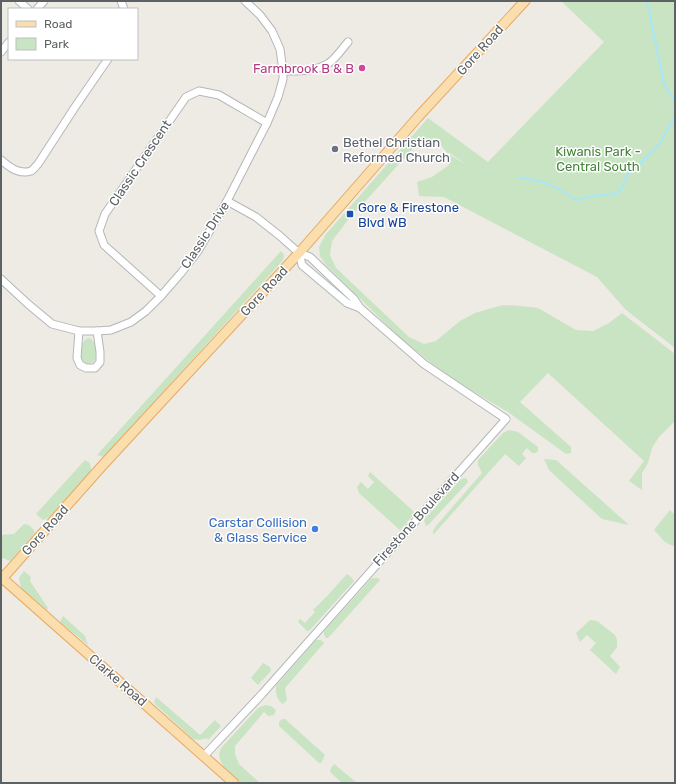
<svg xmlns="http://www.w3.org/2000/svg" width="676" height="784" font-family="Rubik,sans-serif">
  <rect width="100%" height="100%" fill="#eeeae4"/>
  <!-- green -->
  <g fill="#c9e4c2">
    <polygon points="561,1 675,1 675,348 626,310 597,277 444,197 419,196 417,182 432,177 449,165 449,154 468,166 450,153 447,153 437,140 428,140 418,143 370,196 351,216 332,241 330,255 336,268 409,337 424,344 436,341 460,321 475,313 503,305 521,306 538,308 576,330 593,331 609,323 622,313 675,354 675,421 659,437 652,448 648,463 642,473 642,490 629,481 644,461 548,373 520,402 571,447 571,453 566,454 508,412 457,382 430,362 399,337 326,265 320,256 319,247 326,234 428,118 488,162 604,42"/>
    <polygon points="281,251 284,255 283,260 104,457 97,455"/>
    <path d="M89,338C96,340 95,351 96,358L93,362L88,364L81,360C81,352 80,340 89,338Z"/>
    <polygon points="509,430 518,432 538,447 538,451 536,453 532,453 527,448 522,454 526,458 519,466 505,454 433,535 433,531 436,526 482,473 478,465 478,460 503,433"/>
    <polygon points="544,459 556,460 629,525 602,519 549,470"/>
    <path d="M85,460C91,463 91,466 91,473L48,518L43,520L36,514Z"/>
    <polygon points="370,472 412,510 414,514 400,530 359,493 357,487 361,482 368,489 374,482 368,476"/>
    <polygon points="466,478 468,482 428,525 426,526 424,520 461,479"/>
    <polygon points="670,510 675,515 675,547 665,542 654,530"/>
    <path d="M24,524C29,524 31,527 34,530L35,533L10,561L3,558L1,560V535L14,534Z"/>
    <polygon points="24,571 31,577 30,581 48,608 47,610 22,589 20,584 19,578"/>
    <polygon points="347,574 350,576 354,581 309,631 307,631 299,623 298,621 300,619 305,623 315,612 313,610 329,594"/>
    <polygon points="373,578 377,578 380,580 328,638 326,638 324,635 324,631 371,579"/>
    <polygon points="63,616 85,636 88,645 60,622"/>
    <polygon points="590,620 597,621 615,635 617,640 617,647 610,656 620,667 616,674 590,650 596,643 587,635 580,642 576,633"/>
    <path d="M316,640H321L324,643L285,688L287,700L283,704C276,698 276,696 276,686Z"/>
    <polygon points="263,663 270,667 271,671 258,685 251,678"/>
    <polygon points="156,697 200,735 215,720 221,726 208,740 207,738 199,740 193,739 154,703"/>
    <path d="M265,705L271,706L276,710L274,715L268,716L264,712L241,739L235,746V754L239,764L260,783H242C231,774 214,763 221,748L258,708Z"/>
    <polygon points="282,719 285,719 325,755 321,763 319,763 279,726 279,722"/>
    <polygon points="334,764 357,783 342,783 330,772 331,768"/>
  </g>
  <g fill="none" stroke-linecap="round" stroke-linejoin="round">
    <!-- stream -->
    <g stroke="#a8e6f9" stroke-width="2">
      <polyline points="647,1 664,84 675,102"/>
      <polyline points="518,178 536,180 549,184 577,200 598,195 611,195 620,191 628,174 640,164 661,142 669,127 675,117"/>
    </g>
    <!-- minor casing -->
    <g stroke="#b4b7ba" stroke-width="9">
      <g id="minor">
        <polyline points="19,1 28,9"/>
        <polyline points="121,1 124,9"/>
        <polyline points="37,9 44,1"/>
        <polyline points="1,52 9,42"/>
        <path d="M283,71C298,71 315,72 329,63C336,58 342,49 348,42"/>
        <path d="M1,160C9,167 19,175 31,171C33,170 36,166 38,164L75,107L108,59"/>
        <polyline points="299,253 302,265 347,303 360,308"/>
        <polyline points="1,279 28,304 52,324 79,331 97,331 111,330 131,322 146,311 161,296 181,273 198,251 227,201 267,123 278,97 283,79 283,71 280,49 272,31 260,15 245,1"/>
        <polyline points="161,296 104,245 99,231 105,214 186,97 199,91 219,95 267,123"/>
        <polyline points="79,331 77,358 80,365 86,368 95,368 100,362 100,352 97,331"/>
        <polyline points="204,756 262,694 506,419 424,364 360,308 354,299 310,257 299,253 280,236 256,217 227,201"/>
      </g>
    </g>
    <!-- major casing -->
    <g stroke="#e8a963" stroke-width="11">
      <g id="major">
        <polyline points="1,577 234,783"/>
        <polyline points="1,580 102,466 299,253 418,117 525,1"/>
      </g>
    </g>
    <!-- minor -->
    <use href="#minor" stroke="#fff" stroke-width="7"/>
    <!-- major -->
    <use href="#major" stroke="#fadead" stroke-width="9"/>
  </g>
  <!-- markers -->
  <circle fill="#d1479c" stroke="#fff" stroke-width="1.5" cx="362" cy="68" r="4"/>
  <circle fill="#6b7280" stroke="#fff" stroke-width="1.5" cx="335" cy="149" r="4"/>
  <rect fill="#1a4fb4" stroke="#fff" stroke-width="1.5" x="346" y="210" width="8" height="8" rx="2"/>
  <circle fill="#3f7fe0" stroke="#fff" stroke-width="1.5" cx="315" cy="529" r="4"/>
  <g text-anchor="middle" dominant-baseline="central" stroke-width="3" stroke-linejoin="round" paint-order="stroke">
    <!-- street labels -->
    <g font-size="13" fill="#5c6164" stroke="#fff">
      <text transform="translate(480 50) rotate(-48)">Gore Road</text>
      <text transform="translate(140 163) rotate(-56)">Classic Crescent</text>
      <text transform="translate(205 235) rotate(-57)">Classic Drive</text>
      <text transform="translate(264 291) rotate(-47)">Gore Road</text>
      <text transform="translate(416 519) rotate(-48)">Firestone Boulevard</text>
      <text transform="translate(45 530) rotate(-48)">Gore Road</text>
      <text transform="translate(118 680) rotate(41)">Clarke Road</text>
    </g>
    <!-- hotel labels -->
    <g font-size="13" fill="#b23c85" stroke="#fff" text-anchor="end">
      <text x="354" y="68">Farmbrook B &amp; B</text>
    </g>
    <!-- worship labels -->
    <g font-size="13" fill="#5b616d" stroke="#fff" text-anchor="start">
      <text x="343" y="142">Bethel Christian<tspan x="343" dy="15">Reformed Church</tspan></text>
    </g>
    <!-- park labels -->
    <g font-size="13" fill="#46843b" stroke="#fff">
      <text x="598" y="151">Kiwanis Park -<tspan x="598" dy="15">Central South</tspan></text>
    </g>
    <!-- transit labels -->
    <g font-size="13" fill="#164399" stroke="#fff" text-anchor="start">
      <text x="358" y="207">Gore &amp; Firestone<tspan x="358" dy="15">Blvd WB</tspan></text>
    </g>
    <!-- shop labels -->
    <g font-size="13" fill="#366cbe" stroke="#fff" text-anchor="end">
      <text x="307" y="522">Carstar Collision<tspan x="307" dy="15">&amp; Glass Service</tspan></text>
    </g>
  </g>
  <!-- border -->
  <rect width="676" height="784" fill="none" stroke="#5c6164" stroke-width="4"/>
  <!-- legend -->
  <rect x="8" y="8" width="130" height="52" fill="#ffffff" stroke="#bec0c1"/>
  <rect x="16" y="21" width="20" height="6" fill="#fadead" stroke="#bec0c1"/>
  <text x="44" y="28" font-size="12" fill="#5c6164">Road</text>
  <rect x="16" y="38" width="20" height="12" fill="#c9e4c2" stroke="#bec0c1"/>
  <text x="44" y="48" font-size="12" fill="#5c6164">Park</text>
</svg>
